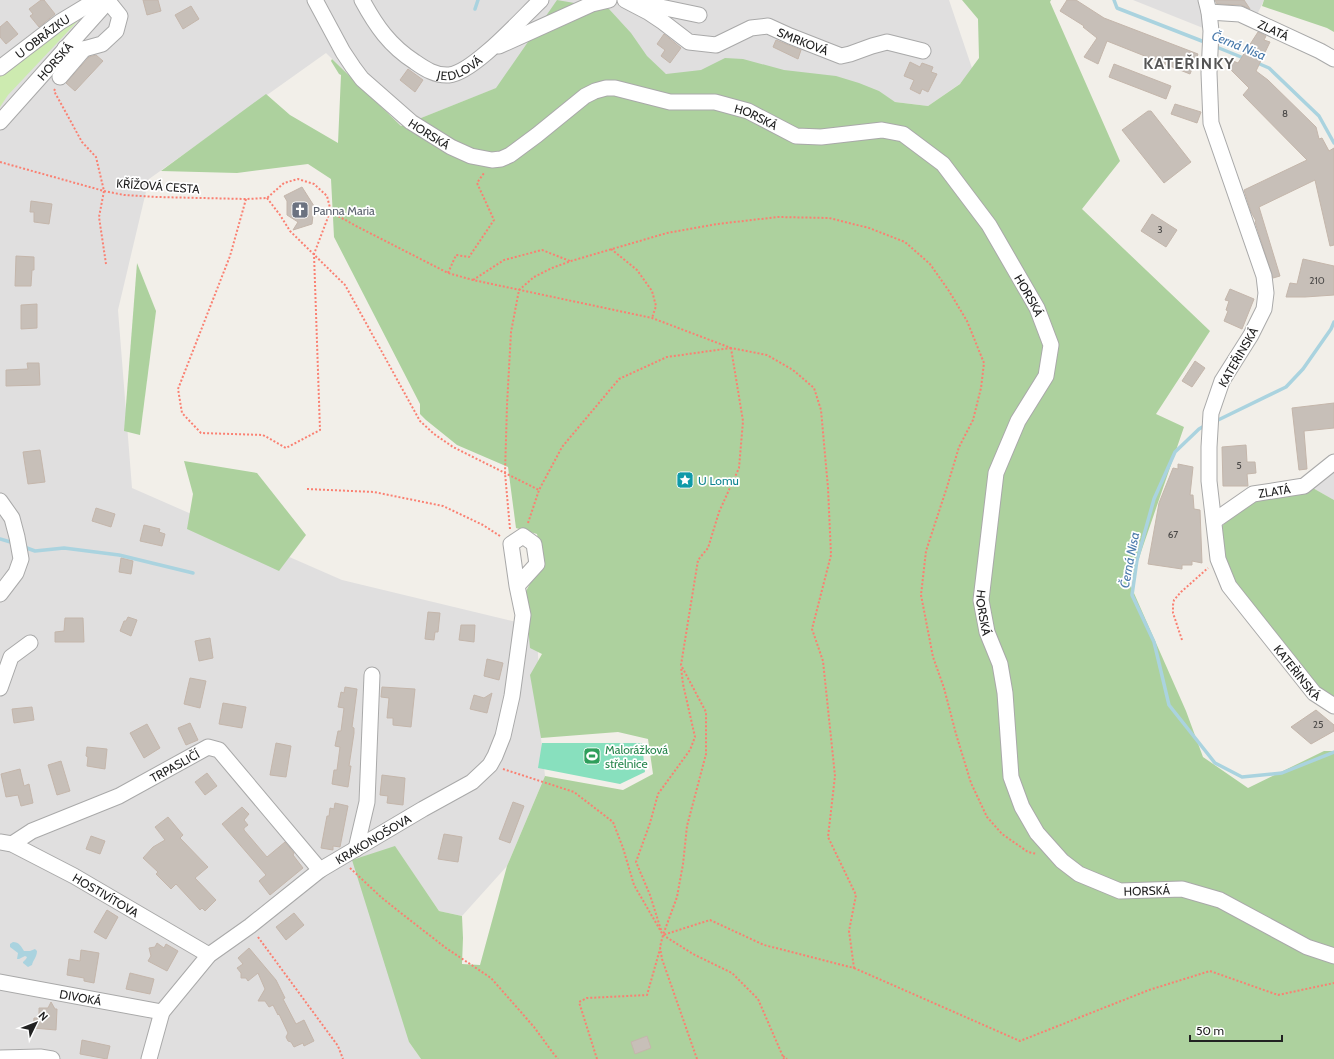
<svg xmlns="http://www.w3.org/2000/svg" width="1334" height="1059" font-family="Cabin,sans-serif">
  <rect width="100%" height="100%" fill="#f2efe9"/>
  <!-- residential -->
  <g fill="#e0dfdf">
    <polygon points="0,0 949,0 974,74 928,106 643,71 557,64 401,126 326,53 149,179 118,310 132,488 342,580 537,627 541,738 545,776 507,866 462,916 439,911 395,847 409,1042 421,1059 0,1059"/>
    <polygon points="1133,0 1264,0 1256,17 1216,1 1203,28"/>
    <polygon points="1334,465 1334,500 1311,487"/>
  </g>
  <!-- grass -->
  <polygon fill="#cdebb0" points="91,7 8,95 0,107 0,76"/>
  <!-- forest -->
  <g fill="#add19e">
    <polygon points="557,0 609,9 631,33 647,56 666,74 701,70 725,58 743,59 784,70 836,76 859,83 879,91 895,102 928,106 960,84 979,58 978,19 962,0 1051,0 1050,2 1120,161 1082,209 1210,331 1156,414 1184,427 1130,584 1186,711 1203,757 1248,788 1324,751 1334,751 1334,1059 421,1059 409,1042 352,860 395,846 439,911 462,916 463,938 462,964 480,965 507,866 545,776 623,790 653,774 648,739 618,732 541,738 530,675 542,654 530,648 525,593 542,561 537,534 516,528 508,467 457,445 426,420 420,414 420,404 334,237 331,179 308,164 237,173 161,171 266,94 290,115 338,143 341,75 339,74 331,61 332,59 401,126 496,88"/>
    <polygon points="1264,0 1334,0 1334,32 1327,28 1262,6"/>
    <polygon points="137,263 156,311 140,435 124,431"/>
    <polygon points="184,461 257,473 306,535 279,571 187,529 193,494"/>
    <polygon points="1311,487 1334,500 1334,699 1319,688 1235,583 1224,557 1219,530 1236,510 1255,498"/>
  </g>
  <!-- pitch -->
  <polygon fill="#88e0be" points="542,743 642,743 645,772 620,784 538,768"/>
  <!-- water -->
  <path fill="#aad3df" d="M13,942C19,942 21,946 24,951H30L35,949L37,951C37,957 33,960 32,965L28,967L23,963V962L26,959L27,957L25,956L19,959H17L18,953L10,947V944Z"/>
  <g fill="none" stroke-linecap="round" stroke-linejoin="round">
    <!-- stream -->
    <g stroke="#aad3df" stroke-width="3.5">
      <polyline points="1114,0 1117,8 1207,43"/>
      <polyline points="475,9 478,0"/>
      <polyline points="1214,46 1246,59"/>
      <polyline points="1255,62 1269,68 1319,116 1334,143"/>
      <polyline points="1214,422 1286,387 1303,369 1331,329 1334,322"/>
      <polyline points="1206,425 1199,429 1175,452 1154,499 1137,560 1132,595 1154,642 1169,705 1215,763 1242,777 1282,773 1334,752"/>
      <polyline points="0,539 14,543"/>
      <polyline points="24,547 35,551 64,548 119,555 193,573"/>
    </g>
  </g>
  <!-- building -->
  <g fill="#c7bfb8" stroke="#c4b6ab">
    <polygon points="41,0 44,0 55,14 39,27 30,16 33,14 29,9"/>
    <polygon points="143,0 158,0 161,11 147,15"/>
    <polygon points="1067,0 1076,0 1104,18 1198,54 1190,74 1107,41 1098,64 1084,57 1097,38 1083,27 1084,26 1060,11"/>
    <polygon points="1215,0 1244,0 1250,9 1241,5 1217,4"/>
    <polygon points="191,6 199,19 183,29 175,15"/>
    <polygon points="7,21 18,34 6,44 0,37 0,27"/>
    <polygon points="1258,32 1266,36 1264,40 1270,42 1256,71 1268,80 1316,127 1319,139 1322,138 1329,151 1334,148 1334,245 1330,246 1315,180 1259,207 1280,276 1273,278 1255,222 1256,221 1251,212 1244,190 1307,160 1243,95 1249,88 1227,66 1233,61 1238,63"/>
    <polygon points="664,34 681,48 670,63 661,56 665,50 657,44"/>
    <polygon points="776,40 801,50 798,59 773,47"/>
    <polygon points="96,55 103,61 75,91 66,83 89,57"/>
    <polygon points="910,62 920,67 922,63 933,67 931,72 937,74 928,92 922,89 920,94 910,89 914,80 904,76"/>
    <polygon points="1114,64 1171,86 1166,99 1109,77"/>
    <polygon points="408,69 423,80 415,92 400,80"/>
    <polygon points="1175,104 1201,112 1197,123 1171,114"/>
    <polygon points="1148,111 1151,111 1191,162 1164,183 1122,130"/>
    <polygon points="302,187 314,206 312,224 293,230 298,222 287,215 287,201 284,196"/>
    <polygon points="31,201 52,204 49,224 34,222 34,212 30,212"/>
    <polygon points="1152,214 1177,230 1166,247 1141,231"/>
    <polygon points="16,256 34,257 34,270 32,270 31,286 15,286"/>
    <polygon points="1303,259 1334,266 1334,295 1305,297 1286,297 1290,283 1297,284"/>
    <polygon points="1230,289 1254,299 1242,329 1224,321 1228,311 1226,310 1229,301 1225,300"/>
    <polygon points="37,304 37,328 21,329 21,305"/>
    <polygon points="1195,361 1205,368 1192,387 1182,381"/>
    <polygon points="27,363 39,363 40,385 6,386 6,370 28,369"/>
    <polygon points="1334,403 1334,428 1304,431 1307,469 1299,470 1292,408"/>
    <polygon points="1246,445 1247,462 1255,462 1256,473 1247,474 1248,486 1223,486 1222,447"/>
    <polygon points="40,450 45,482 28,484 23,452"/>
    <polygon points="1178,464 1193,467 1190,495 1193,495 1194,509 1200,510 1202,563 1192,561 1192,565 1182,565 1182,569 1148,564 1159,503 1173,468 1178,469"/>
    <polygon points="96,508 115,514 111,527 92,521"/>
    <polygon points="144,525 160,529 159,532 165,534 162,546 140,541"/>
    <polygon points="121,558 133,561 131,574 119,572"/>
    <polygon points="428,612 440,613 438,632 435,632 434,640 425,639"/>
    <polygon points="128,617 137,620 131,636 120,631 124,621 126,621"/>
    <polygon points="65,618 83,618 84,642 55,642 55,632 64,631"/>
    <polygon points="461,625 475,625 474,642 459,640"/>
    <polygon points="210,638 213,658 199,661 195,641"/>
    <polygon points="487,659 503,663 499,680 484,676"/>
    <polygon points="190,678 206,681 200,708 184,704"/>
    <polygon points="345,687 357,689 352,727 354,728 354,733 349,766 351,766 348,787 332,784 334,770 337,770 340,747 335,746 338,731 341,731 344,708 338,707 341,692 344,693"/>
    <polygon points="382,687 415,689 411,727 393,725 393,718 387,718 389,698 381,697"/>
    <polygon points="492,693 487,713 470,709 474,695 484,698"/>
    <polygon points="223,703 246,707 242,728 219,724"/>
    <polygon points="32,707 34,720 14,723 12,709"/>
    <polygon points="1316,710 1334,725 1334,731 1311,744 1291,727"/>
    <polygon points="190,723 198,740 186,745 178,728"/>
    <polygon points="147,724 160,748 144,758 130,733"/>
    <polygon points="276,743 291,746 286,777 270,775"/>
    <polygon points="87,747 107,749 105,769 87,766 88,757 86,756"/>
    <polygon points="61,761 70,791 57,795 48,765"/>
    <polygon points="20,769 24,786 29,784 33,803 21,806 18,795 6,797 1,774"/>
    <polygon points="207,773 217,786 205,795 195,782"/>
    <polygon points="382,775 405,778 403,805 387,803 388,796 380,795"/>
    <polygon points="513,802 524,806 510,843 499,839"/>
    <polygon points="335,803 348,806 340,847 333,846 333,850 321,848 327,816 329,816 330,808 334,809"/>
    <polygon points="242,807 249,814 244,820 248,825 244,828 244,830 267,857 285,842 294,853 293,855 303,868 270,895 259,881 266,875 222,824"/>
    <polygon points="168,817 183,835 180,838 208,867 195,878 216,900 205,911 202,908 200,910 176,884 171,889 156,874 158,872 143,858 153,847 165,840 155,827"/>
    <polygon points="444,834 462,837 458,862 438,859"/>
    <polygon points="91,836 105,841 100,854 86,849"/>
    <polygon points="107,910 118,917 106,939 94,932"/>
    <polygon points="294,913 304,925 286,940 276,927"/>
    <polygon points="157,943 164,948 166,944 178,951 167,971 148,961 151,956 149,948 155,947"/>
    <polygon points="249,948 276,980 285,998 283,999 296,1024 304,1020 314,1041 304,1046 303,1043 294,1047 291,1042 288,1041 286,1037 288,1033 279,1014 278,1015 273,1005 269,1007 265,1001 258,1001 265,989 258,973 248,981 246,978 241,978 241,973 237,968 243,964 238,958"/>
    <polygon points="81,950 99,953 94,983 84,981 84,978 67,975 69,959 80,961"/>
    <polygon points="130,973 154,979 150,994 126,989"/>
    <polygon points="51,1002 55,1009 57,1009 56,1030 33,1028 34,1018 39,1018 39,1008 48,1008"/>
    <polygon points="647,1036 651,1048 635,1054 631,1042"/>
    <polygon points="82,1040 110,1046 107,1059 80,1054"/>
  </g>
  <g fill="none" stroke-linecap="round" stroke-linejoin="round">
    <!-- minor casing -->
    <g stroke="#a9a9a9" stroke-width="17">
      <g id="minor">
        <path id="s1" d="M315,0L343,52L353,67L362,79L411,122L451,147L471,156L492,160L501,159L510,155L537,135L585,96L595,91L606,88H615L670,102H715L748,111L796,136L821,137L882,130L903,134L943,164L989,225L1037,308L1051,345L1046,376L1018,421L996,473L981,600L987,632L1000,664L1005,693L1011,777L1022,807L1037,833L1062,861L1079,874L1120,891L1182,889L1220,900L1307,947L1334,956"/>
        <path id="s2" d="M362,0C376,26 390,46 415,62C425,69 436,76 449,75C473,73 522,18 541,0"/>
        <path id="s3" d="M625,0L648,12L663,22L689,42L716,45L751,28L768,26L790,36L841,56L850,54L872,46L887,42L923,51"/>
        <path id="s4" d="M1206,0L1209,12L1211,31L1209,73L1211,123L1264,276L1266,293L1264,309L1251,335L1222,381L1211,413L1209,447V481L1218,559L1229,586L1314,693L1334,706"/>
        <polyline points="641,3 699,15"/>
        <path id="s5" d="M1209,12L1240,14L1320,51L1334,59"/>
        <polyline points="499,46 592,4 609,0"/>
        <path id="s6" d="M0,68L60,22L88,5L100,1H108L120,16L116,31L102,44L84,49L65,48"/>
        <polyline points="60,77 84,49"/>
        <path id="s7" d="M0,122L109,0"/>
        <polyline points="0,501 12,518 17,537 21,559 16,573 0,594"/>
        <path id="s8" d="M1214,521L1253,494L1304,486L1334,462"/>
        <polyline points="0,688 11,657 30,643"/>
        <path id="s9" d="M0,842L12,844L74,876L209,955"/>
        <path id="s10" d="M12,844L32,831L119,796L208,747L219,750L320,870"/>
        <polyline points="356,849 367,802 372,675"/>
        <path id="s11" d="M0,982L162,1012"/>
        <polyline points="0,1058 40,1057 52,1059"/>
        <path id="s12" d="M149,1059L162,1012L209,955L250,926L320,870L423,809L472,782L490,765L495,756L503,736L512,696L523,615L517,586L511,544L523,536L534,544L537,564L517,586"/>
      </g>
    </g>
    <!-- path -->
    <g stroke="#fa8072" stroke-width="2" stroke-dasharray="2 2" stroke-linecap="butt">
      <polyline points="55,89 54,91 82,142 96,157 104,191 99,217 106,264"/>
      <polyline points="0,162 104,191 124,195 156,197 246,199 267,198 284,183 298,179 314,184 327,196 331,212 356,226 448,273 473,280 652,318 731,348 767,355 793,370 814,388 821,410 828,488 831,555 812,629 823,661 835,776 828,837 856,895 849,931 854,968 764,945 710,920 663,935"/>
      <polyline points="267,198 280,215 290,231 345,285 420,421 434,434 453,447 539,490"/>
      <polyline points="246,199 230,256 178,389 182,413 201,433 263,435 286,448 320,430 314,254 330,212"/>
      <polyline points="611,249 637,270 652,291 656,306 652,318"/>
      <polyline points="448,273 456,255 469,257 494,220 477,183 484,173"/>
      <polyline points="473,280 504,260 542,250 570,261"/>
      <polyline points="307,489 374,492 443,506 483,525 500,536"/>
      <polyline points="528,523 539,490 562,447 619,379 667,357 731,348"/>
      <polyline points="510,529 505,473 507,405 511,332 519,290 534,277 552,268 571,261 667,233 717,224 778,217 829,218 869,228 905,242 930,264 949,291 967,321 984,363 981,388 973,420 959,447 947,487 926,551 921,595 933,657 944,688 956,734 971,783 987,817 1002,834 1028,852 1037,854"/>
      <polyline points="1182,640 1173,613 1173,605 1174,600 1181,592 1208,568"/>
      <polyline points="503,769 574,792 613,822 623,848 634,885 663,935 693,954 732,973 758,999 784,1059"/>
      <polyline points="350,868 382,898 415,924 446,948 491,978 534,1027 553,1053 558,1059"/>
      <polyline points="661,930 650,895 636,862 650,823 658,794 690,750 695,737 683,684 681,667"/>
      <polyline points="258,937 338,1046 343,1059"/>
      <polyline points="854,968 1020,1041 1149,990 1210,971 1278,995 1334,983"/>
      <polyline points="783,1056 787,1059"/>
      <polyline points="597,1059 579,1002 587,998 647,995 660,949"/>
      <polyline points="697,1059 662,959 660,947 663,935 677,897 683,864 687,826 706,754 706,712 681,665 698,560 708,548 719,512 739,468 743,421 731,348"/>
    </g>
    <!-- minor -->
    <use href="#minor" stroke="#fff" stroke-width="15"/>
  </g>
  <!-- icons -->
  <defs>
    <g id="church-square" transform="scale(0.9)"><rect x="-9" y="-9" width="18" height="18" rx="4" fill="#6b7280" stroke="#fff"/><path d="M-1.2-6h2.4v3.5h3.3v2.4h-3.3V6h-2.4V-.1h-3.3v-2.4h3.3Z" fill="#fff"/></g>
    <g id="sight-square" transform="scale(0.9)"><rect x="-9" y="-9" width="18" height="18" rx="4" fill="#0f9aa8" stroke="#fff"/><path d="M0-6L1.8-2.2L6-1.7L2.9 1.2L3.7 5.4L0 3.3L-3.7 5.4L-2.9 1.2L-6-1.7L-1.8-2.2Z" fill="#fff"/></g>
    <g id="stadium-square" transform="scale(0.9)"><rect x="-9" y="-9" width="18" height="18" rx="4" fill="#2e9e5b" stroke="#fff"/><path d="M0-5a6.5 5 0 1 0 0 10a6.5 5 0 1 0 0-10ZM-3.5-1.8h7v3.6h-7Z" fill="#fff"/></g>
  </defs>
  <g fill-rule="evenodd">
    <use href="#church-square" x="300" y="210"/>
    <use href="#sight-square" x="685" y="480"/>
    <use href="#stadium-square" x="592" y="756"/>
  </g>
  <g text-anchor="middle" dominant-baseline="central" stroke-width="3.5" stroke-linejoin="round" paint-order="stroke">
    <!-- number labels -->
    <g font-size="10" fill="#4b4948">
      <text x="1285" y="113">8</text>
      <text x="1160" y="229">3</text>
      <text x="1317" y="280">210</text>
      <text x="1239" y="465">5</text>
      <text x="1173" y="534">67</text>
      <text x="1318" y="724">25</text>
    </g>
    <!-- street labels -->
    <g font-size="12" fill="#222" stroke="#fff">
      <text stroke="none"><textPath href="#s5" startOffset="68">ZLATÁ</textPath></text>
      <text stroke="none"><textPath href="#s6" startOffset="53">U OBRÁZKU</textPath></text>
      <text stroke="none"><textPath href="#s3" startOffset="198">SMRKOVÁ</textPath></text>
      <text stroke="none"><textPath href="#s7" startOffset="82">HORSKÁ</textPath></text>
      <text stroke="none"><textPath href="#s2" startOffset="132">JEDLOVÁ</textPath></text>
      <text stroke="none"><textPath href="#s1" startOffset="539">HORSKÁ</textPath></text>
      <text stroke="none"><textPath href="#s1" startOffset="179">HORSKÁ</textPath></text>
      <text transform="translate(158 186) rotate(4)">KŘÍŽOVÁ CESTA</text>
      <text stroke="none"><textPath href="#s1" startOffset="899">HORSKÁ</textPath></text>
      <text transform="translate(1238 357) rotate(-60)">KATEŘINSKÁ</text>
      <text stroke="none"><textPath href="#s8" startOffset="69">ZLATÁ</textPath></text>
      <text stroke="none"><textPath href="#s1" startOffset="1235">HORSKÁ</textPath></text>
      <text stroke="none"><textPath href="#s4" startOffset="722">KATEŘINSKÁ</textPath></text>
      <text stroke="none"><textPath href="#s10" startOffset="181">TRPASLIČÍ</textPath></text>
      <text stroke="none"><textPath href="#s12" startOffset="324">KRAKONOŠOVA</textPath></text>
      <text stroke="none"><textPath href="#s1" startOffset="1595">HORSKÁ</textPath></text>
      <text stroke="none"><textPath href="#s9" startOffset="119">HOSTIVÍTOVA</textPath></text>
      <text stroke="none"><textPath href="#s11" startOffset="82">DIVOKÁ</textPath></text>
    </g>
    <!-- worship labels -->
    <g font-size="12" fill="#5b616d" stroke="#fff" text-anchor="start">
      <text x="313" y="210">Panna Maria</text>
    </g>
    <!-- culture labels -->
    <g font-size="12" fill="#0d838f" stroke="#fff" text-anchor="start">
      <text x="698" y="480">U Lomu</text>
    </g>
    <!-- leisure labels -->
    <g font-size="12" fill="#27864d" stroke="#fff" text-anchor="start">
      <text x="605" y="749">Malorážková<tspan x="605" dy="14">střelnice</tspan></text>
    </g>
    <!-- water labels -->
    <g font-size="13" font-style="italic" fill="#4a7aab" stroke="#fff">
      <text transform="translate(1239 45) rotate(22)">Černá Nisa</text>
      <text transform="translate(1129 560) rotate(-79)">Černá Nisa</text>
    </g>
    <!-- district labels -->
    <g font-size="16" font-weight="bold" letter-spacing="1" fill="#555" stroke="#fff">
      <text x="1189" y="63">KATEŘINKY</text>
    </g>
  </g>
  <!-- north arrow -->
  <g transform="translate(36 1023) rotate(47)" stroke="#ffffff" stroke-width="3" paint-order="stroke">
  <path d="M0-3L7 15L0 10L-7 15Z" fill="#222222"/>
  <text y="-6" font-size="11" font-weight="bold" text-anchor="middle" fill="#222222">N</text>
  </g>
  <!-- scale -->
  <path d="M1190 1035v6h92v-6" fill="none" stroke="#222222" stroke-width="2"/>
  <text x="1196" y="1035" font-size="12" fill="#222222" stroke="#ffffff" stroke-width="3" paint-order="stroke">50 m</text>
</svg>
